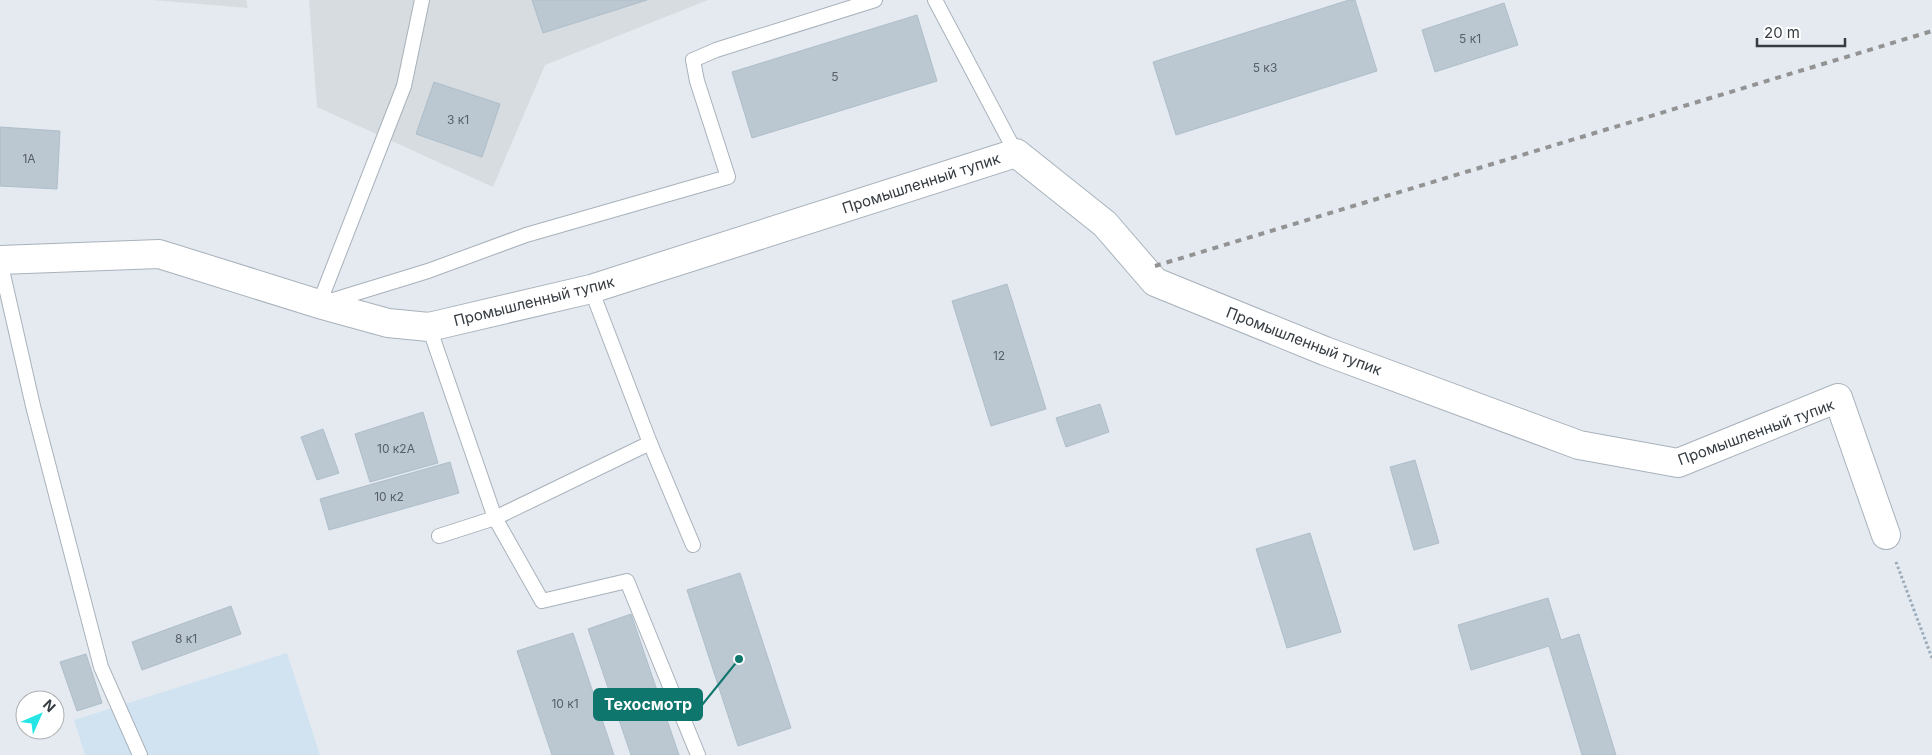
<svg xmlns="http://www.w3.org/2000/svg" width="1932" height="755" font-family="Inter,sans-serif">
  <rect width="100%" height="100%" fill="#e4eaf0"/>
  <!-- commercial -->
  <polygon fill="#d1e3f1" points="287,653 320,755 85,755 74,720"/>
  <!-- industrial -->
  <g fill="#d6dcdf">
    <polygon points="152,0 246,0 248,8"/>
    <polygon points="309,0 708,0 545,65 493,187 317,107"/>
  </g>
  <!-- building -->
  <g fill="#bbc7d1" stroke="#afbecb">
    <polygon points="532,0 647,0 543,33"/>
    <polygon points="1349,0 1355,0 1377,71 1176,135 1153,62"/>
    <polygon points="1504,3 1518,45 1435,72 1422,30"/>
    <polygon points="917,15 937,81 752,138 732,72"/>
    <polygon points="434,82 500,104 482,157 416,134"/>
    <polygon points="0,127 60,131 57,189 0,186"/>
    <polygon points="1007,284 1046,409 991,426 952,301"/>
    <polygon points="1100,404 1109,432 1066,447 1056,418"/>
    <polygon points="423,412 438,463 370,482 355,434"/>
    <polygon points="323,429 339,473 317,480 301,437"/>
    <polygon points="1415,460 1439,543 1414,550 1390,467"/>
    <polygon points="450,462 459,493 329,530 320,499"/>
    <polygon points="1310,533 1341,632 1287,648 1256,549"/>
    <polygon points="740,573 791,728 738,746 687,590"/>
    <polygon points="1548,598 1561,640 1579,634 1616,755 1582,755 1549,646 1471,670 1458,625"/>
    <polygon points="231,606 241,634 142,670 132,642"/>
    <polygon points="631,614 679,755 631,755 588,629"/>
    <polygon points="573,633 614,755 552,755 517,651"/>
    <polygon points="86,654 102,703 77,711 60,662"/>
  </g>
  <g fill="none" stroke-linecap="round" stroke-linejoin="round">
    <!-- lane casing -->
    <g stroke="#a8b2bb" stroke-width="16">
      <g id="lane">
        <polyline points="935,0 1016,153"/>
        <polyline points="0,261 33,406 101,667 140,755"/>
        <polyline points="591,289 650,443"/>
        <polyline points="327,302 428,271 526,235 728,177 697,81 693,60 716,50 875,0"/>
        <polyline points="319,304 404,86 422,0"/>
        <polyline points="429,327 495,518 439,536"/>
        <polyline points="693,545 650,443 495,518 542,601 627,581 698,755"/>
      </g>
    </g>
    <!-- street casing -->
    <g stroke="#a8b2bb" stroke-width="30">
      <polyline id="street" points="0,260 159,254 319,304 388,323 429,327 591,289 1016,153 1105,224 1155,282 1325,351 1579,445 1678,463 1838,398 1886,535"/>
    </g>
    <!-- path -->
    <polyline stroke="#9aabbb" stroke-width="3" stroke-dasharray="2.5 2.5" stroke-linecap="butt" points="1896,562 1932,658"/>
    <!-- lane -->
    <use href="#lane" stroke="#fff" stroke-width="14"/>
    <!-- street -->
    <use href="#street" stroke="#fff" stroke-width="28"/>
    <!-- rail -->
    <polyline stroke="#939393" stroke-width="4" stroke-dasharray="6 6" stroke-linecap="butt" points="1155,266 1932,31"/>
  </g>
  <g text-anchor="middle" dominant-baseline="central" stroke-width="4" stroke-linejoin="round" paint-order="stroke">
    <!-- number labels -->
    <g font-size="12" fill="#565f66">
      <text x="1470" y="38">5 к1</text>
      <text x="1265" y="67">5 к3</text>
      <text x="835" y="76">5</text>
      <text x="458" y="119">3 к1</text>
      <text x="29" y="158">1А</text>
      <text x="999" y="355">12</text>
      <text x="396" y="448">10 к2А</text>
      <text x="389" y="496">10 к2</text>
      <text x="186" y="638">8 к1</text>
      <text x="565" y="703">10 к1</text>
    </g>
    <!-- street labels -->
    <g font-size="15" fill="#353c42" stroke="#fff">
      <text transform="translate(921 183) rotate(-18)">Промышленный тупик</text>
      <text transform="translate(534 301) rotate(-14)">Промышленный тупик</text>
      <text transform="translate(1304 341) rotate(21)">Промышленный тупик</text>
      <text transform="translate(1756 432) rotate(-20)">Промышленный тупик</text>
    </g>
  </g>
  <!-- callouts -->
  <path fill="none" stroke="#0f766e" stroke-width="2" d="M739 659L702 705"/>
  <circle fill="#0f766e" stroke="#fff" stroke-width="2" cx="739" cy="659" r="5"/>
  <rect fill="#0f766e" stroke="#0f766e" stroke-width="2" x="594" y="689" width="108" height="31" rx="5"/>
  <g font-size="16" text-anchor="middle" font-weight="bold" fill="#fff">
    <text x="648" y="710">Техосмотр</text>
  </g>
  <!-- north arrow -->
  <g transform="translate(40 715) rotate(45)"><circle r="24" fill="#ffffff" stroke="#aeb1b3"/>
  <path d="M0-4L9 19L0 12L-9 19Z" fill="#26e6e5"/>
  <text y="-8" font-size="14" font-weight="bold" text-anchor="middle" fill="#353c42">N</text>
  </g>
  <!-- scale -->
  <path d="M1757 38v8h88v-8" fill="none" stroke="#353c42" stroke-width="2.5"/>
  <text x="1764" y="38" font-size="15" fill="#353c42" stroke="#ffffff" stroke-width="4" paint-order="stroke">20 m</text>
</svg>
